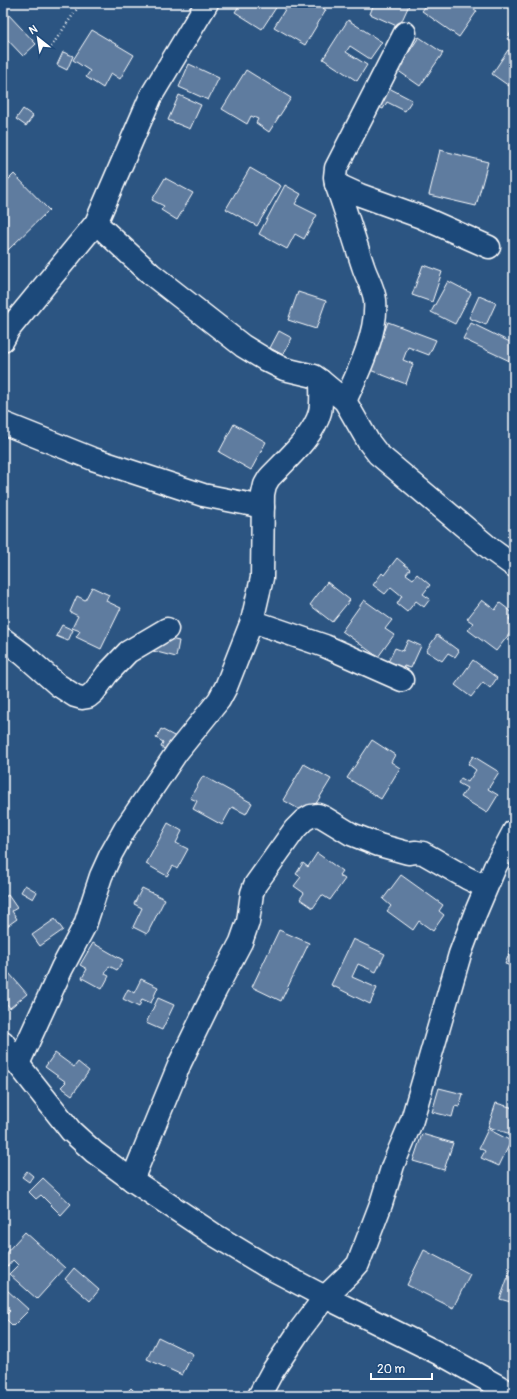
<svg xmlns="http://www.w3.org/2000/svg" width="517" height="1399" font-family="Pangolin,sans-serif">
  <rect width="100%" height="100%" fill="#2c5582"/>
  <filter id="ink" filterUnits="userSpaceOnUse"><feTurbulence type="fractalNoise" baseFrequency=".025" numOctaves="2"/><feDisplacementMap in="SourceGraphic" scale="8" xChannelSelector="R" yChannelSelector="G"/><feConvolveMatrix kernelMatrix="1 2 1 2 8 2 1 2 1" color-interpolation-filters="sRGB"/></filter>
  <g filter="url(#ink)">
    <!-- building -->
    <g fill="#5e7c9f" stroke="#fff">
      <polygon points="241,3 279,3 262,29 235,12"/>
      <polygon points="289,3 314,3 326,10 305,45 274,27"/>
      <polygon points="366,3 410,3 399,27 370,14 373,6"/>
      <polygon points="428,3 465,3 477,11 459,37 422,11"/>
      <polygon points="7,13 36,44 23,56 3,35 3,17"/>
      <polygon points="348,20 382,42 370,59 350,46 346,52 367,65 357,81 323,59"/>
      <polygon points="514,27 514,43 507,39"/>
      <polygon points="92,30 134,55 120,79 111,73 103,88 86,77 90,71 73,60"/>
      <polygon points="419,37 443,53 420,86 397,70"/>
      <polygon points="508,50 514,53 514,78 509,86 492,74"/>
      <polygon points="63,52 73,56 67,70 57,65"/>
      <polygon points="189,64 219,78 208,100 179,87"/>
      <polygon points="246,70 291,98 269,132 256,123 258,119 251,116 247,124 222,109"/>
      <polygon points="385,86 412,100 405,111 387,102 383,109 375,105"/>
      <polygon points="514,88 514,100 509,96"/>
      <polygon points="179,95 201,105 190,129 168,120"/>
      <polygon points="23,109 33,116 26,126 16,119"/>
      <polygon points="440,150 488,162 476,206 429,195"/>
      <polygon points="250,168 281,186 257,226 226,209"/>
      <polygon points="14,174 49,210 8,250 3,245 3,185"/>
      <polygon points="165,178 193,193 177,220 161,210 164,206 152,200"/>
      <polygon points="285,185 301,194 295,204 317,215 304,239 295,234 287,249 259,234"/>
      <polygon points="423,265 442,272 432,302 412,295"/>
      <polygon points="448,281 471,293 455,324 431,312"/>
      <polygon points="298,292 326,301 316,329 288,320"/>
      <polygon points="479,296 496,303 486,325 469,318"/>
      <polygon points="388,322 436,340 429,355 408,347 403,360 413,364 406,384 370,370"/>
      <polygon points="471,323 514,344 514,363 463,339"/>
      <polygon points="279,331 292,338 283,355 270,348"/>
      <polygon points="234,424 266,442 251,470 219,452"/>
      <polygon points="397,558 410,569 406,574 413,579 417,574 430,585 423,594 430,599 424,607 416,601 407,612 397,604 402,596 391,587 385,594 373,585 382,573 384,575"/>
      <polygon points="327,582 350,600 332,622 310,605"/>
      <polygon points="92,587 109,595 106,601 121,608 101,649 76,637 80,631 72,628 78,616 70,612 77,596 85,600"/>
      <polygon points="364,600 392,620 385,629 394,635 378,657 342,631"/>
      <polygon points="482,600 495,610 500,603 513,613 509,619 514,623 514,628 496,651 468,630 473,623 467,619"/>
      <polygon points="62,625 73,630 68,641 56,636"/>
      <polygon points="437,635 459,651 455,657 448,653 442,661 426,651"/>
      <polygon points="157,636 179,641 176,657 153,651"/>
      <polygon points="408,640 421,646 411,668 404,666 400,675 387,664 395,648 403,651"/>
      <polygon points="473,660 497,678 490,688 483,682 471,697 455,685"/>
      <polygon points="161,729 176,737 168,751 161,747 163,742 156,738"/>
      <polygon points="372,740 395,755 391,762 400,768 381,799 347,778"/>
      <polygon points="473,756 499,772 488,789 498,795 487,813 461,797 467,788 458,783 461,778 468,782 476,770 468,764"/>
      <polygon points="304,764 331,779 309,815 283,800"/>
      <polygon points="203,776 252,803 246,814 232,807 222,825 193,809 197,801 190,798"/>
      <polygon points="168,823 182,831 176,843 188,849 177,869 173,866 167,876 146,864"/>
      <polygon points="317,853 342,871 339,875 345,879 330,900 322,895 313,908 300,899 304,893 294,886 301,877 296,874 303,863 308,867"/>
      <polygon points="401,875 443,905 439,911 444,915 433,931 419,921 413,930 387,911 391,906 383,899"/>
      <polygon points="25,885 37,892 33,899 21,892"/>
      <polygon points="142,888 165,899 147,934 133,927 142,908 134,904"/>
      <polygon points="8,895 17,908 12,911 17,919 3,929 3,898"/>
      <polygon points="55,919 63,930 40,946 32,935"/>
      <polygon points="279,930 309,943 281,1001 252,987"/>
      <polygon points="353,939 385,954 376,972 358,964 352,977 377,988 370,1004 331,985"/>
      <polygon points="514,942 514,967 505,964"/>
      <polygon points="93,943 123,960 117,970 109,966 105,974 109,976 102,989 82,978 87,969 80,965"/>
      <polygon points="3,966 27,994 10,1008 3,999"/>
      <polygon points="141,979 158,987 151,1003 142,999 139,1007 123,999 128,989 134,993"/>
      <polygon points="158,998 174,1005 162,1030 146,1023"/>
      <polygon points="55,1053 74,1067 78,1062 89,1071 72,1095 61,1087 66,1082 45,1067"/>
      <polygon points="439,1088 463,1094 459,1107 455,1106 452,1117 432,1112"/>
      <polygon points="496,1103 514,1108 514,1135 488,1127"/>
      <polygon points="488,1129 511,1141 499,1166 481,1158 485,1151 479,1148"/>
      <polygon points="422,1134 453,1143 444,1170 413,1161"/>
      <polygon points="27,1171 33,1176 29,1182 22,1177"/>
      <polygon points="43,1178 71,1204 61,1215 41,1195 36,1199 29,1192"/>
      <polygon points="25,1232 65,1268 37,1299 9,1274 18,1265 13,1260 7,1267 3,1263 3,1256"/>
      <polygon points="424,1250 470,1274 453,1308 407,1285"/>
      <polygon points="513,1263 514,1263 514,1303 500,1299"/>
      <polygon points="74,1268 99,1290 90,1301 65,1279"/>
      <polygon points="7,1290 29,1310 13,1326 4,1317 10,1311 3,1304 3,1294"/>
      <polygon points="158,1337 193,1354 182,1375 147,1359"/>
      <polygon points="131,1388 137,1394 135,1396 123,1396"/>
    </g>
    <g fill="none" stroke-linecap="round" stroke-linejoin="round">
      <!-- minor casing -->
      <g stroke="#fff" stroke-width="25">
        <g id="minor">
          <polyline points="336,184 360,195 421,217 489,247"/>
          <polyline points="96,223 151,274 243,346 266,360 284,369 314,376 321,381 345,401 368,441 378,454 492,550 514,566"/>
          <polyline points="3,340 9,329 96,223 151,96 207,3"/>
          <path d="M345,401C358,373 378,332 375,300C374,289 366,276 363,266C354,239 346,211 336,184L335,177L336,168L405,33"/>
          <polyline points="3,423 93,459 203,495 263,507"/>
          <polyline points="252,621 325,646 402,680"/>
          <polyline points="3,639 23,654 58,685 75,696 82,698 88,697 94,692 107,674 128,652 167,629"/>
          <polyline points="3,1042 18,1064 71,1131 94,1152 132,1180 213,1234 266,1266 325,1297 448,1358 514,1395"/>
          <path d="M18,1064L62,968L85,925L101,876L111,854L125,829L177,752L219,700L226,687L252,621L262,578L263,494L265,485L269,478C286,460 314,436 320,412C322,403 321,391 321,381"/>
          <polyline points="132,1180 180,1063 214,993 241,942 248,922 252,893 255,885 295,829 304,820 311,816 318,815 323,817 351,834 379,845 408,853 416,852 423,853 467,878 486,887"/>
          <polyline points="259,1396 272,1372 300,1330 325,1297 350,1273 358,1264 381,1204 393,1165 412,1120 460,954 475,914 495,867 514,831"/>
        </g>
      </g>
      <!-- path -->
      <g stroke="#fff" stroke-width="2.5" stroke-dasharray="1 3" stroke-linecap="butt">
        <polyline points="51,47 81,3"/>
        <polyline points="508,537 514,510"/>
      </g>
      <!-- minor -->
      <use href="#minor" stroke="#1f4a7a" stroke-width="22"/>
    </g>
  </g>
  <!-- margin -->
  <rect width="517" height="1399" fill="none" stroke="#1f4a7a" stroke-width="16"/>
  <rect x="8" y="8" width="501" height="1383" fill="none" stroke="#fff" stroke-width="1.5" filter="url(#ink)"/>
  <!-- north arrow -->
  <g transform="translate(38 38) rotate(330)" stroke="#1f4a7a" stroke-width="3" paint-order="stroke">
  <path d="M0-3L7 15L0 10L-7 15Z" fill="#ffffff"/>
  <text y="-6" font-size="11" font-weight="bold" text-anchor="middle" fill="#ffffff">N</text>
  </g>
  <!-- scale -->
  <path d="M371 1373v6h61v-6" fill="none" stroke="#ffffff" stroke-width="2"/>
  <text x="377" y="1373" font-size="12" fill="#ffffff" stroke="#1f4a7a" stroke-width="3" paint-order="stroke">20 m</text>
</svg>
